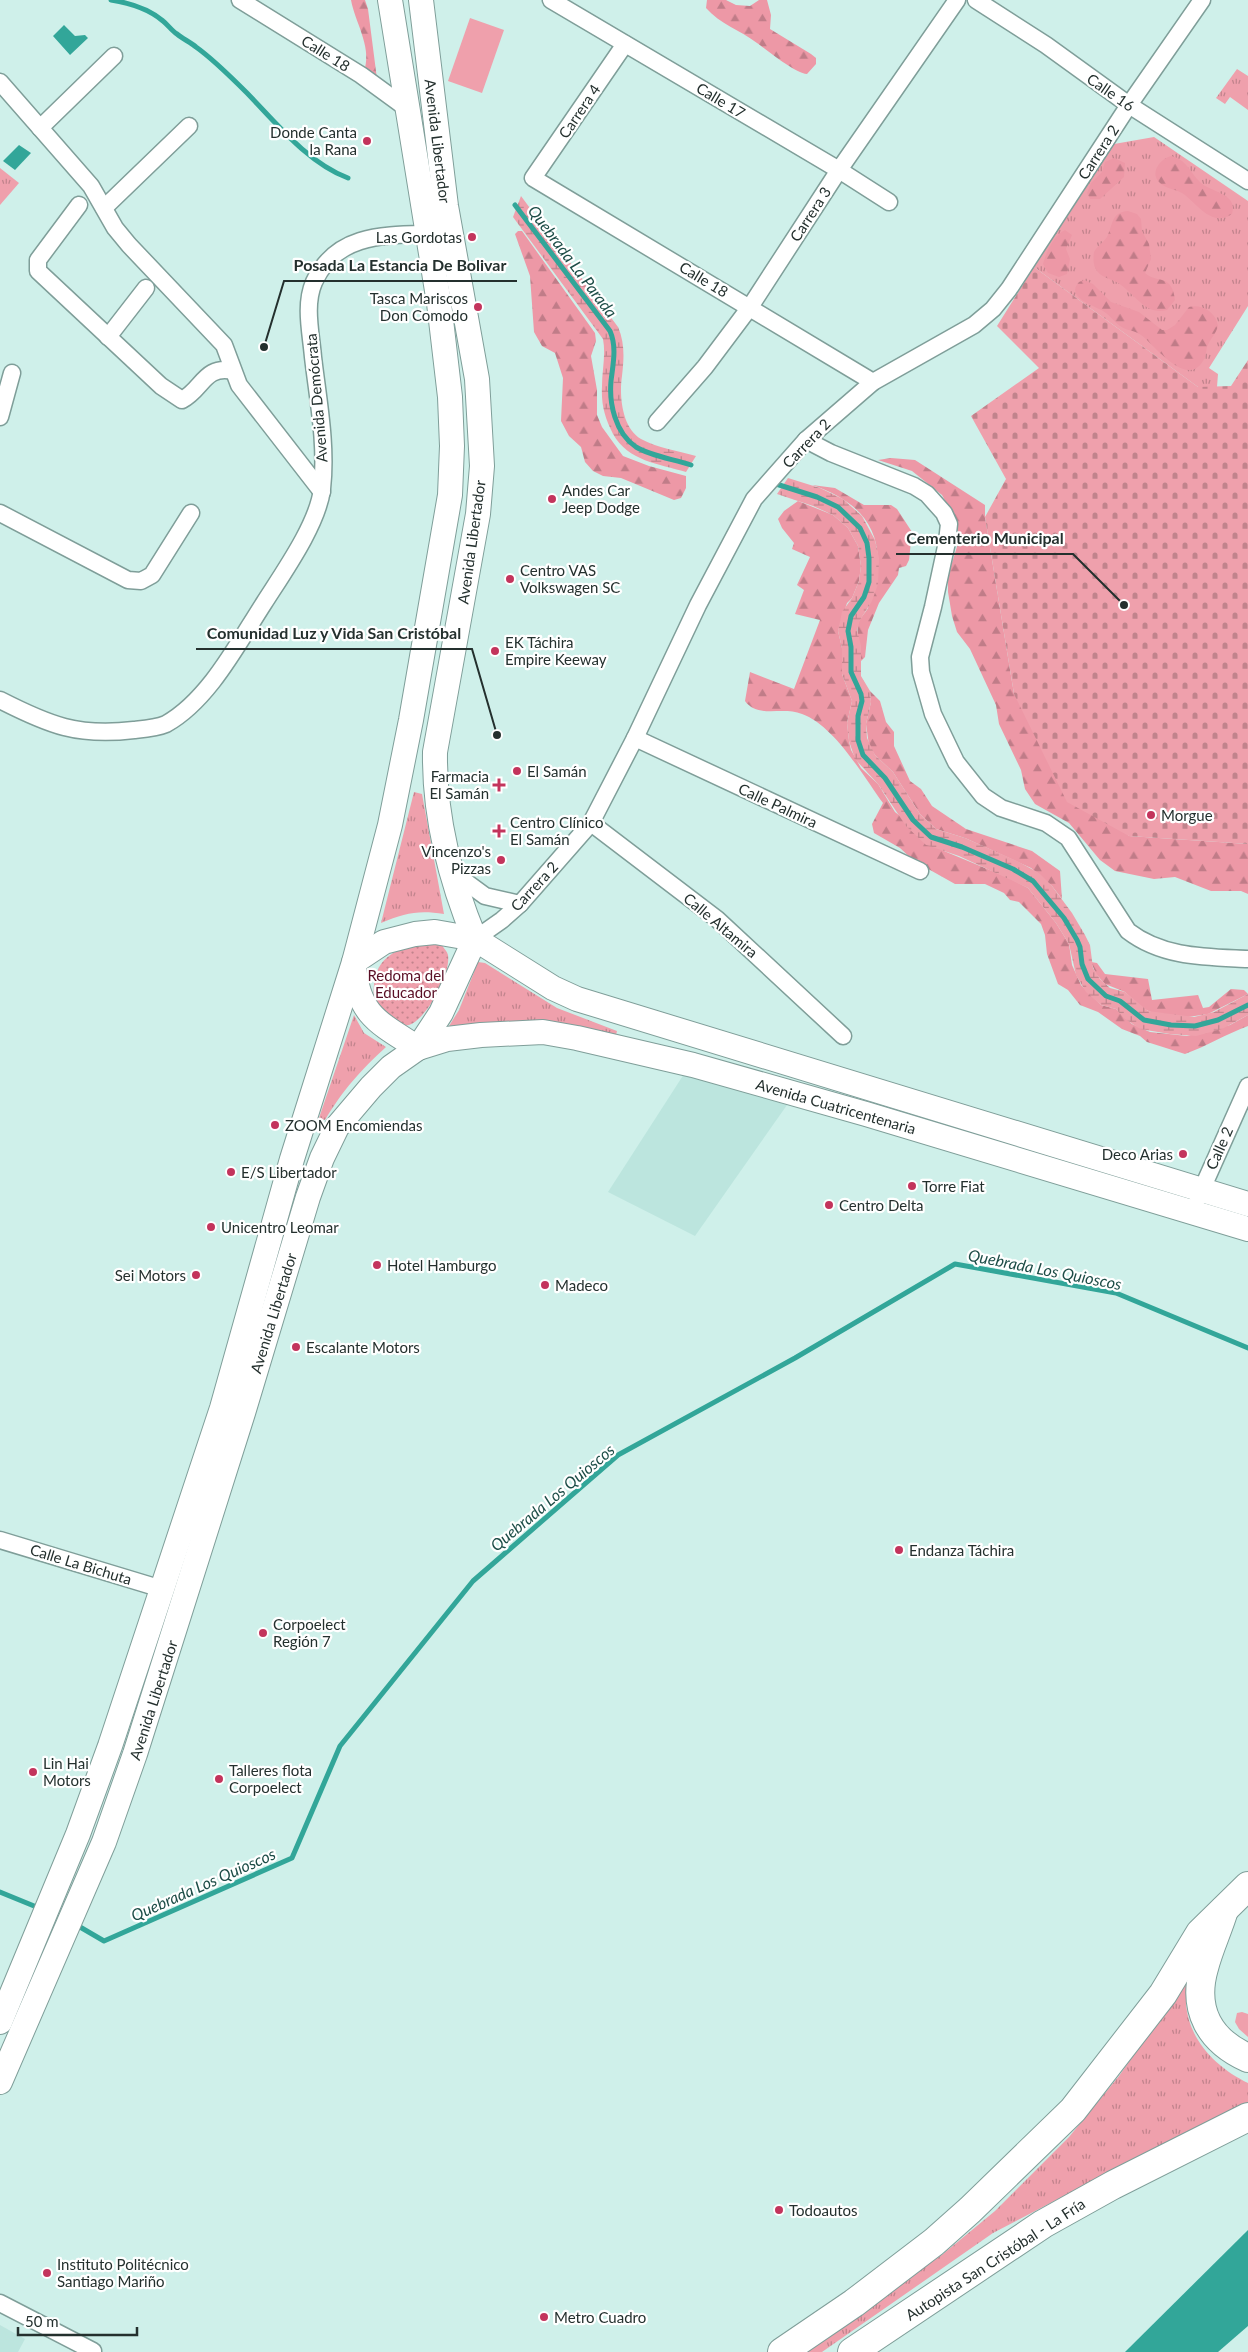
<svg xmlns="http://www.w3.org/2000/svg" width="1248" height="2352" font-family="Lato,sans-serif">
  <defs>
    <pattern id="grass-tufts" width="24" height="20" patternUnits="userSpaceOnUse" patternTransform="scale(1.25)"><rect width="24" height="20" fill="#efa0ac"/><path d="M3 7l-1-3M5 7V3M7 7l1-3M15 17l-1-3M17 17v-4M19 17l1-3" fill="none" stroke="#c1838c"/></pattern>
    <pattern id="forest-firs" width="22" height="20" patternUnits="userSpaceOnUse" patternTransform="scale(1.25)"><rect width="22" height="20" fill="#ed98a6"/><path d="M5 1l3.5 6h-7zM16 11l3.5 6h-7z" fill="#c07c88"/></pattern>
    <pattern id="wetland-marsh" width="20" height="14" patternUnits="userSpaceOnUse" patternTransform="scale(1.25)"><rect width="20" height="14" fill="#efa0ac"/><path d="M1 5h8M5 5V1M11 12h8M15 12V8" fill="none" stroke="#c1838c"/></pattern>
    <pattern id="cemetery-stones" width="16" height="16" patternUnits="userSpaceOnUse" patternTransform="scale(1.25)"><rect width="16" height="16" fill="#efa0ac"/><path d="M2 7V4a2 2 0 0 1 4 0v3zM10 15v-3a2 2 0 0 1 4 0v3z" fill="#c1838c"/></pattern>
    <pattern id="park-dots" width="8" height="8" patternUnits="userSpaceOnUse" patternTransform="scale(1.25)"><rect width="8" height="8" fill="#efa0ac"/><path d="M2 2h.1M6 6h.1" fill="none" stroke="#c1838c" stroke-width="1.8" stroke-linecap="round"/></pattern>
  </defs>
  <rect width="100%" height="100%" fill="#cff0ea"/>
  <!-- built -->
  <g fill="#bce5de">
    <polygon points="684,1074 787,1105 695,1236 608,1192"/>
    <polygon points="0,2325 25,2339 18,2352 0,2352"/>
  </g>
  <!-- grass -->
  <g fill="url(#grass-tufts)">
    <polygon points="1237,69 1248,76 1248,110 1230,97 1225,104 1216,98"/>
    <polygon points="1154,137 1248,201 1248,306 1209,368 1218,374 1217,387 1198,387 1034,267 1114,144"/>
    <polygon points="0,168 19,183 0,205"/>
    <path d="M414,792L422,794L444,914C418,910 405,913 381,923Z"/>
    <polygon points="478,962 485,963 557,1008 617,1031 616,1035 526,1021 449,1026 459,1010"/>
    <path d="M354,1015L364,1033L386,1047C360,1071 343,1090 325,1120L319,1118Z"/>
    <path d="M1188,1977C1188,1986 1186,1995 1186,2004C1189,2041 1217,2068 1248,2083V2103L1194,2128L993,2233L822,2352H805L943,2254L995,2211L1069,2137L1119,2076Z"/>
  </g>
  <!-- forest -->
  <g fill="url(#forest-firs)">
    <path d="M351,0H365L368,9L377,79L365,68C371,45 355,22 351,0Z"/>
    <path d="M707,0H726L736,5L750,6L759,0H767L771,15L770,29L811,54L816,58V64L807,74C795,73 767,50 757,43C740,30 720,24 706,8Z"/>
    <path d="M1171,156C1186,159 1190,172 1200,182C1209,192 1239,193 1232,214C1211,228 1197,203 1182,193C1175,189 1166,189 1160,183C1149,173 1160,159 1171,156Z"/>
    <polygon points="1114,158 1125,163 1124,177 1100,199 1090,199 1087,193 1091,183 1102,172 1105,162"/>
    <path d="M1128,211L1137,214L1141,219L1142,231L1149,244L1151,259L1145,273C1157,284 1172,273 1175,300L1167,310C1147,316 1135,295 1121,285C1114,279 1103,279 1097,271C1093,265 1093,259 1094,252C1097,246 1103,243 1107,237C1113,225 1111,212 1128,211Z"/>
    <path d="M1065,230L1072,235L1066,249L1070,259L1067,274L1059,277L1048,273L1043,264C1046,252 1054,235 1065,230Z"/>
    <polygon points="518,231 522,231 595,333 596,341 591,356 597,390 597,415 602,427 623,456 649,466 686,476 686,488 681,498 674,500 621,478 603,476 593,471 585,462 581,447 569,436 561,421 563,378 555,353 542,346 534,332 530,276 515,234"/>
    <path d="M1084,280L1093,284L1111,302L1139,312L1162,330H1167L1175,325L1189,307C1202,304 1216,312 1218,326C1216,334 1210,339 1207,347C1206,352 1206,356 1203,361C1186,389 1154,344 1141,335C1135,330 1126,331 1120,326C1114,322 1110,315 1103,311C1093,305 1065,297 1079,282Z"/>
    <polygon points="891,458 915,460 985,505 985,517 1014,694 1129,836 1248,844 1248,894 1241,891 1211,891 1175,877 1154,879 1115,871 1100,860 1069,823 1035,804 1025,789 1021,770 999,724 996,705 970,649 957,632 952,616 948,592 948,576 959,540 957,526 948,506 942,495 912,471 878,460"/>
    <path d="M812,485L835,488L864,505H891L897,509L912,532L909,560L906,566L899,568L898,575L879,603L868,630L865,657L860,662C861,651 856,633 858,624C860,617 865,614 868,608C871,602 872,593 874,586C888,533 861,501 812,485Z"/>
    <path d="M798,501L833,515L848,528L858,546L861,566L859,581L852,598L847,603L838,631L842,648V674L852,701L847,723L849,741L851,750L861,768L878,784L895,812L944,851L1009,878L1028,888L1056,923L1069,944L1072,965L1081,985L1101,1005L1116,1009L1132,1024L1150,1032L1187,1036L1230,1025L1248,1015V1026C1226,1034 1207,1046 1185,1054L1147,1042L1140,1036L1122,1029L1098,1012L1080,1005L1068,990L1058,984L1047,954L1045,935L1041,924L1019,902L1010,900L1004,893L985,884H955L914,861L900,848L874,833L872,824L883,803C863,776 835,726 802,714C782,706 758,719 745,701L750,672L794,689L820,620L795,614L804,590L797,585L810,557L792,549L794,543L782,528L778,519L784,511Z"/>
    <polygon points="870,691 880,701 886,722 894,732 894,746 910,781 921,789 932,806 966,829 1032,851 1060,871 1062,899 1052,886 1031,868 965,838 936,829 920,814 893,772 875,755 869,745 866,724 871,702"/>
    <polygon points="1091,962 1097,963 1105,974 1148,979 1152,1000 1198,995 1203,1008 1209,1007 1231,989 1244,990 1248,994 1208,1014 1188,1017 1153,1013 1142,1008 1125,992 1105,984 1096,974"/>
  </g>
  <!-- wetland -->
  <g fill="url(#wetland-marsh)">
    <path d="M521,196L618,327C625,343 624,359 622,376C619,396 622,428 641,439C657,448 679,451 696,456L686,472C659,464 628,461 613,434C605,418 601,405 602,386C602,370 606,355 603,339L513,217Z"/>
    <polygon points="788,478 820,488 843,499 862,516 875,540 879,558 878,584 872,601 860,620 857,630 861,646 861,676 870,691 871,702 866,724 867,738 875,755 893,772 920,814 936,829 965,838 1017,861 1039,873 1052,886 1072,913 1085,935 1090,945 1093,968 1100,979 1110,988 1125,992 1148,1011 1194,1017 1214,1012 1248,994 1248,1015 1222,1029 1196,1036 1170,1034 1140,1029 1124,1018 1116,1009 1101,1005 1086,992 1076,975 1069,944 1056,923 1028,888 959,856 926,845 906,826 878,784 855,759 849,741 847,723 852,701 842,674 842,648 838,631 842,612 852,598 859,581 861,566 858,546 848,528 833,515 813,506 777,494"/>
  </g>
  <!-- cemetery -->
  <polygon fill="url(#cemetery-stones)" points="1034,267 1198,387 1231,386 1248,360 1248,844 1129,836 1067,802 1014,694 985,517 1006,479 971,416 1039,368 997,326"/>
  <!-- park -->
  <path fill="url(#park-dots)" d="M427,942L442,945C444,949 447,951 448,955C451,974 427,1019 409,1025C406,1026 401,1025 397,1025L374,1002C371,960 389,950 427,942Z"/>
  <!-- garden -->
  <g fill="#efa0ac">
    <polygon points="470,18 504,30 482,93 448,81"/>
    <polygon points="1242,2012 1248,2014 1248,2037 1239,2029 1235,2022 1237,2013"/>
  </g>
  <!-- water -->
  <g fill="#32a699">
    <polygon points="64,25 75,36 85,35 88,38 70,55 53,36"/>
    <polygon points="19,145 31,153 15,170 3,161"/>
    <polygon points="1248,2230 1248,2326 1218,2352 1125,2352"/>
  </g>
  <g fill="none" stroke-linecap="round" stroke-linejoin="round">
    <!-- stream -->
    <g stroke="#32a699" stroke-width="5">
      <path d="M111,0C130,3 148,8 163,21C168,25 172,31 177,34C183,39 190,42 196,47C213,59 232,78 247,93C276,123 308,163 348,178"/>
      <path d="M515,205L610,331C617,347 613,364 611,381C609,403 615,433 636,447C651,456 673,459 691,465"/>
      <polyline points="773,483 817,497 838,507 860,528 867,543 869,558 869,582 864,597 851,616 848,631 851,647 851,672 861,694 862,701 858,716 858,740 863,755 885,778 913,820 931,837 962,847 1013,869 1033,881 1064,918 1077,940 1080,947 1082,964 1088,979 1106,996 1120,1001 1144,1020 1171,1025 1195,1026 1218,1020 1248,1005"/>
      <polyline points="0,1892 39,1908"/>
      <polyline points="80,1927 104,1941 292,1858 340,1746 473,1581 618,1455 795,1358 955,1264 1116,1293 1248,1348"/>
    </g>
    <!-- minor casing -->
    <g stroke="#7f9e99" stroke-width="19">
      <g id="minor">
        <polyline points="240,0 361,75 409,110"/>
        <polyline points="551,0 839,170 889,202"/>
        <polyline points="976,0 1046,45 1129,105 1248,181"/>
        <polyline points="625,44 533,178 873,382"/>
        <polyline points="0,82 91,186 115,228 129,245 224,345 239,385 322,492"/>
        <polyline points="40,128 114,56"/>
        <path d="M79,205L38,260V271L161,386L182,400C203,389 204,365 233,371"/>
        <polyline points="104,208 189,126"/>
        <polyline points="108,337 146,288"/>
        <polyline points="0,417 12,373"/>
        <polyline points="657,422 705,367 750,307 839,170 957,0"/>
        <path d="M806,440L831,453L914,486L927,494L944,513L949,524L947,542L933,607L920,657L921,672L933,714L956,762L983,796L1001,808L1046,823L1068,838L1128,931C1163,958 1207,957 1248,959"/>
        <polyline points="0,513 128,580 141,581 152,575 191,513"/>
        <path d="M0,700C49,725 78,737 134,730C144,729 157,728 166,724C209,700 238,643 264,603C283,573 318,524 322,489C327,445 318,400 313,357C311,333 304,305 314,282C336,234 383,235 428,234"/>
        <polyline points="635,738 920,871"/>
        <polyline points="591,823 717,919 843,1036"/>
        <polyline points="451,871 485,896 520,904"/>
        <polyline points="475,939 502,920 520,904 591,823 635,738 698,605 754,499 806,440 873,382 974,325 993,309 1009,289 1129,105 1202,0"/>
        <polyline points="1198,1198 1248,1086"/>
        <polyline points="0,1540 162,1589"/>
        <polyline points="0,2303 93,2351"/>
      </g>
    </g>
    <!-- secondary casing -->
    <g stroke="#7f9e99" stroke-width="26">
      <g id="secondary">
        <polyline points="354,962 384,942 415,934 435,932 475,939 553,988 577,999 1248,1204"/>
        <path d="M354,966C358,1015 379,1023 418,1048"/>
        <polyline points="418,1048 447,1039 481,1035 543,1032 577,1038 693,1065 866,1114 1248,1229"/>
        <polyline points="0,2022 78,1834 110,1746 222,1408 292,1159 354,962 390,825 411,720 450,495 452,446 450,397 439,303 390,0"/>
        <path d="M0,2082L104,1842L135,1754L243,1413L308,1197L322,1158L337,1127L371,1087L391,1067L418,1048L441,1013L475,939C450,879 434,818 435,752L478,514L482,466L477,379L446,206L421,0"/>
      </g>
    </g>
    <!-- trunk casing -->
    <g stroke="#7f9e99" stroke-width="30">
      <path id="trunk" d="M1224,1910C1218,1930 1209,1948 1204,1968C1192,2010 1210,2041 1248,2058"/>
    </g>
    <!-- motorway casing -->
    <g stroke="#7f9e99" stroke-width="30">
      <g id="motorway">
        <polyline points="782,2352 854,2303 934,2242 970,2210 1073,2110 1163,1994 1200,1933 1248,1886"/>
        <polyline points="852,2352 1043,2224 1113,2185 1248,2117"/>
      </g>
    </g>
    <!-- minor -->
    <use href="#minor" stroke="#fff" stroke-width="16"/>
    <!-- secondary -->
    <use href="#secondary" stroke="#fff" stroke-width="24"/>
    <!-- trunk -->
    <use href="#trunk" stroke="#fff" stroke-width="28"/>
    <!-- motorway -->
    <use href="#motorway" stroke="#fff" stroke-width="28"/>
  </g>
  <!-- markers -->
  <g fill="#c3345c" stroke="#fff" stroke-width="2">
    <circle cx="367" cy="141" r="5"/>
    <circle cx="472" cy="237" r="5"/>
    <circle cx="478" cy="307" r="5"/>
    <circle cx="552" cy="499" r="5"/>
    <circle cx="510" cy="579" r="5"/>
    <circle cx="495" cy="651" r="5"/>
    <circle cx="517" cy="771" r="5"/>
    <path d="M496.5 777.5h5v5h5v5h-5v5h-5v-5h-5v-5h5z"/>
    <circle cx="1151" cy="815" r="5"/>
    <path d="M496.5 823.5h5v5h5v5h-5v5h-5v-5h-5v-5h5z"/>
    <circle cx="501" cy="860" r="5"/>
    <circle cx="275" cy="1125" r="5"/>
    <circle cx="1183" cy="1154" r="5"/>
    <circle cx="231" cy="1172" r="5"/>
    <circle cx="912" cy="1186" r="5"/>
    <circle cx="829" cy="1205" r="5"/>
    <circle cx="211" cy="1227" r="5"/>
    <circle cx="377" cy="1265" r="5"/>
    <circle cx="196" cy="1275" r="5"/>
    <circle cx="545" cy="1285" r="5"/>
    <circle cx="296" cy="1347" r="5"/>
    <circle cx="899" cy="1550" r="5"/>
    <circle cx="263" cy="1633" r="5"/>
    <circle cx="33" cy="1772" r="5"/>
    <circle cx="219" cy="1779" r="5"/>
    <circle cx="779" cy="2210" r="5"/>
    <circle cx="47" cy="2273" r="5"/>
    <circle cx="544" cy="2317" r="5"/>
  </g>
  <g text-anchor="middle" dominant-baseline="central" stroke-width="4.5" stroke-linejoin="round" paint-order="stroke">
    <!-- street labels -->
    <g font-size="15" fill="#24302e" stroke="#fff">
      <text transform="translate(326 53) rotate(32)">Calle 18</text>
      <text transform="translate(1111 92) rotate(35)">Calle 16</text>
      <text transform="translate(721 100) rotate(31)">Calle 17</text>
      <text transform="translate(579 111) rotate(-56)">Carrera 4</text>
      <text transform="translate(438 141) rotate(83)">Avenida Libertador</text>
      <text transform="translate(1098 152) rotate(-57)">Carrera 2</text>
      <text transform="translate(810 214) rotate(-57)">Carrera 3</text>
      <text transform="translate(704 279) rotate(31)">Calle 18</text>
      <text transform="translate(316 398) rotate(-95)">Avenida Demócrata</text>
      <text transform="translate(806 443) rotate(-46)">Carrera 2</text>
      <text transform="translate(471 542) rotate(-82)">Avenida Libertador</text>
      <text transform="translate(778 805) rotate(25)">Calle Palmira</text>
      <text transform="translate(534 886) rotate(-47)">Carrera 2</text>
      <text transform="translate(721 925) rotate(40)">Calle Altamira</text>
      <text transform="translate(836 1106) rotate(16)">Avenida Cuatricentenaria</text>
      <text transform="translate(1219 1148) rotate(-66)">Calle 2</text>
      <text transform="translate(273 1313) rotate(-73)">Avenida Libertador</text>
      <text transform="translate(81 1564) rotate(17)">Calle La Bichuta</text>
      <text transform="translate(153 1700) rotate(-72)">Avenida Libertador</text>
      <text transform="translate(995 2259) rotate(-33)">Autopista San Cristóbal - La Fría</text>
    </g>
    <!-- poi labels -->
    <g font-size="15" fill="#24302e" stroke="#fff" text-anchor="start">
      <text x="357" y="132" text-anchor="end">Donde Canta<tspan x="357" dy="17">la Rana</tspan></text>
      <text x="462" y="237" text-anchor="end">Las Gordotas</text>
      <text x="468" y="298" text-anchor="end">Tasca Mariscos<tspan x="468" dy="17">Don Comodo</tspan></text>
      <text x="562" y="490">Andes Car<tspan x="562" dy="17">Jeep Dodge</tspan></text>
      <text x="520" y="570">Centro VAS<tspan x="520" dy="17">Volkswagen SC</tspan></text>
      <text x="505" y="642">EK Táchira<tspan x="505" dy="17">Empire Keeway</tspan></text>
      <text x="527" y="771">El Samán</text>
      <text x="489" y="776" text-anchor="end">Farmacia<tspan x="489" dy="17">El Samán</tspan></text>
      <text x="1161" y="815">Morgue</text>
      <text x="510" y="822">Centro Clínico<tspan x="510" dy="17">El Samán</tspan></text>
      <text x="491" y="851" text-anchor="end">Vincenzo's<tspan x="491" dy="17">Pizzas</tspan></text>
      <text x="285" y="1125">ZOOM Encomiendas</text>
      <text x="1173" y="1154" text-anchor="end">Deco Arias</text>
      <text x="241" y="1172">E/S Libertador</text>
      <text x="922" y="1186">Torre Fiat</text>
      <text x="839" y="1205">Centro Delta</text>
      <text x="221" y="1227">Unicentro Leomar</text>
      <text x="387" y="1265">Hotel Hamburgo</text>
      <text x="186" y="1275" text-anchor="end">Sei Motors</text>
      <text x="555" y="1285">Madeco</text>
      <text x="306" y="1347">Escalante Motors</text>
      <text x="909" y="1550">Endanza Táchira</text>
      <text x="273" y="1624">Corpoelect<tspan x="273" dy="17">Región 7</tspan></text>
      <text x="43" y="1763">Lin Hai<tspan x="43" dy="17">Motors</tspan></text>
      <text x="229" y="1770">Talleres flota<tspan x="229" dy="17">Corpoelect</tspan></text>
      <text x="789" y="2210">Todoautos</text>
      <text x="57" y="2264">Instituto Politécnico<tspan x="57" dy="17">Santiago Mariño</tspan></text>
      <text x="554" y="2317">Metro Cuadro</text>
    </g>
    <!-- park labels -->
    <g font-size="15" fill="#5a0f25" stroke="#fff">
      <text x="406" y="975">Redoma del<tspan x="406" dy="17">Educador</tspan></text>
    </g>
    <!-- water labels -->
    <g font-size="16" font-style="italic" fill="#1d4d47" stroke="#fff">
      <text transform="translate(573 261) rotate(53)">Quebrada La Parada</text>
      <text transform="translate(1045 1269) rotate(11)">Quebrada Los Quioscos</text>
      <text transform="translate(552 1497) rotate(-40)">Quebrada Los Quioscos</text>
      <text transform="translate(203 1884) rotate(-24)">Quebrada Los Quioscos</text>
    </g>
  </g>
  <!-- callouts -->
  <path fill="none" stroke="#24302e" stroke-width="2" d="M264 347L284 281H517M1124 605L1073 554H896M497 735L472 649H196"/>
  <g fill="#24302e" stroke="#fff" stroke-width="2">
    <circle cx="264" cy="347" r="5"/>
    <circle cx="1124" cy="605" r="5"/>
    <circle cx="497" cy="735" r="5"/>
  </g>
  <g font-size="16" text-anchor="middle" font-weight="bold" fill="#24302e" stroke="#fff" stroke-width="4.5" stroke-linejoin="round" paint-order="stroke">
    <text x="400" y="271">Posada La Estancia De Bolivar</text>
    <text x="985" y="544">Cementerio Municipal</text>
    <text x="334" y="639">Comunidad Luz y Vida San Cristóbal</text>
  </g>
  <!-- scale -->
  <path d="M18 2327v8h119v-8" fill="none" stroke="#24302e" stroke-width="2.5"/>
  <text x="25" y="2327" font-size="15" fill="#24302e" stroke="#ffffff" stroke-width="4" paint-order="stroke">50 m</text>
</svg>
